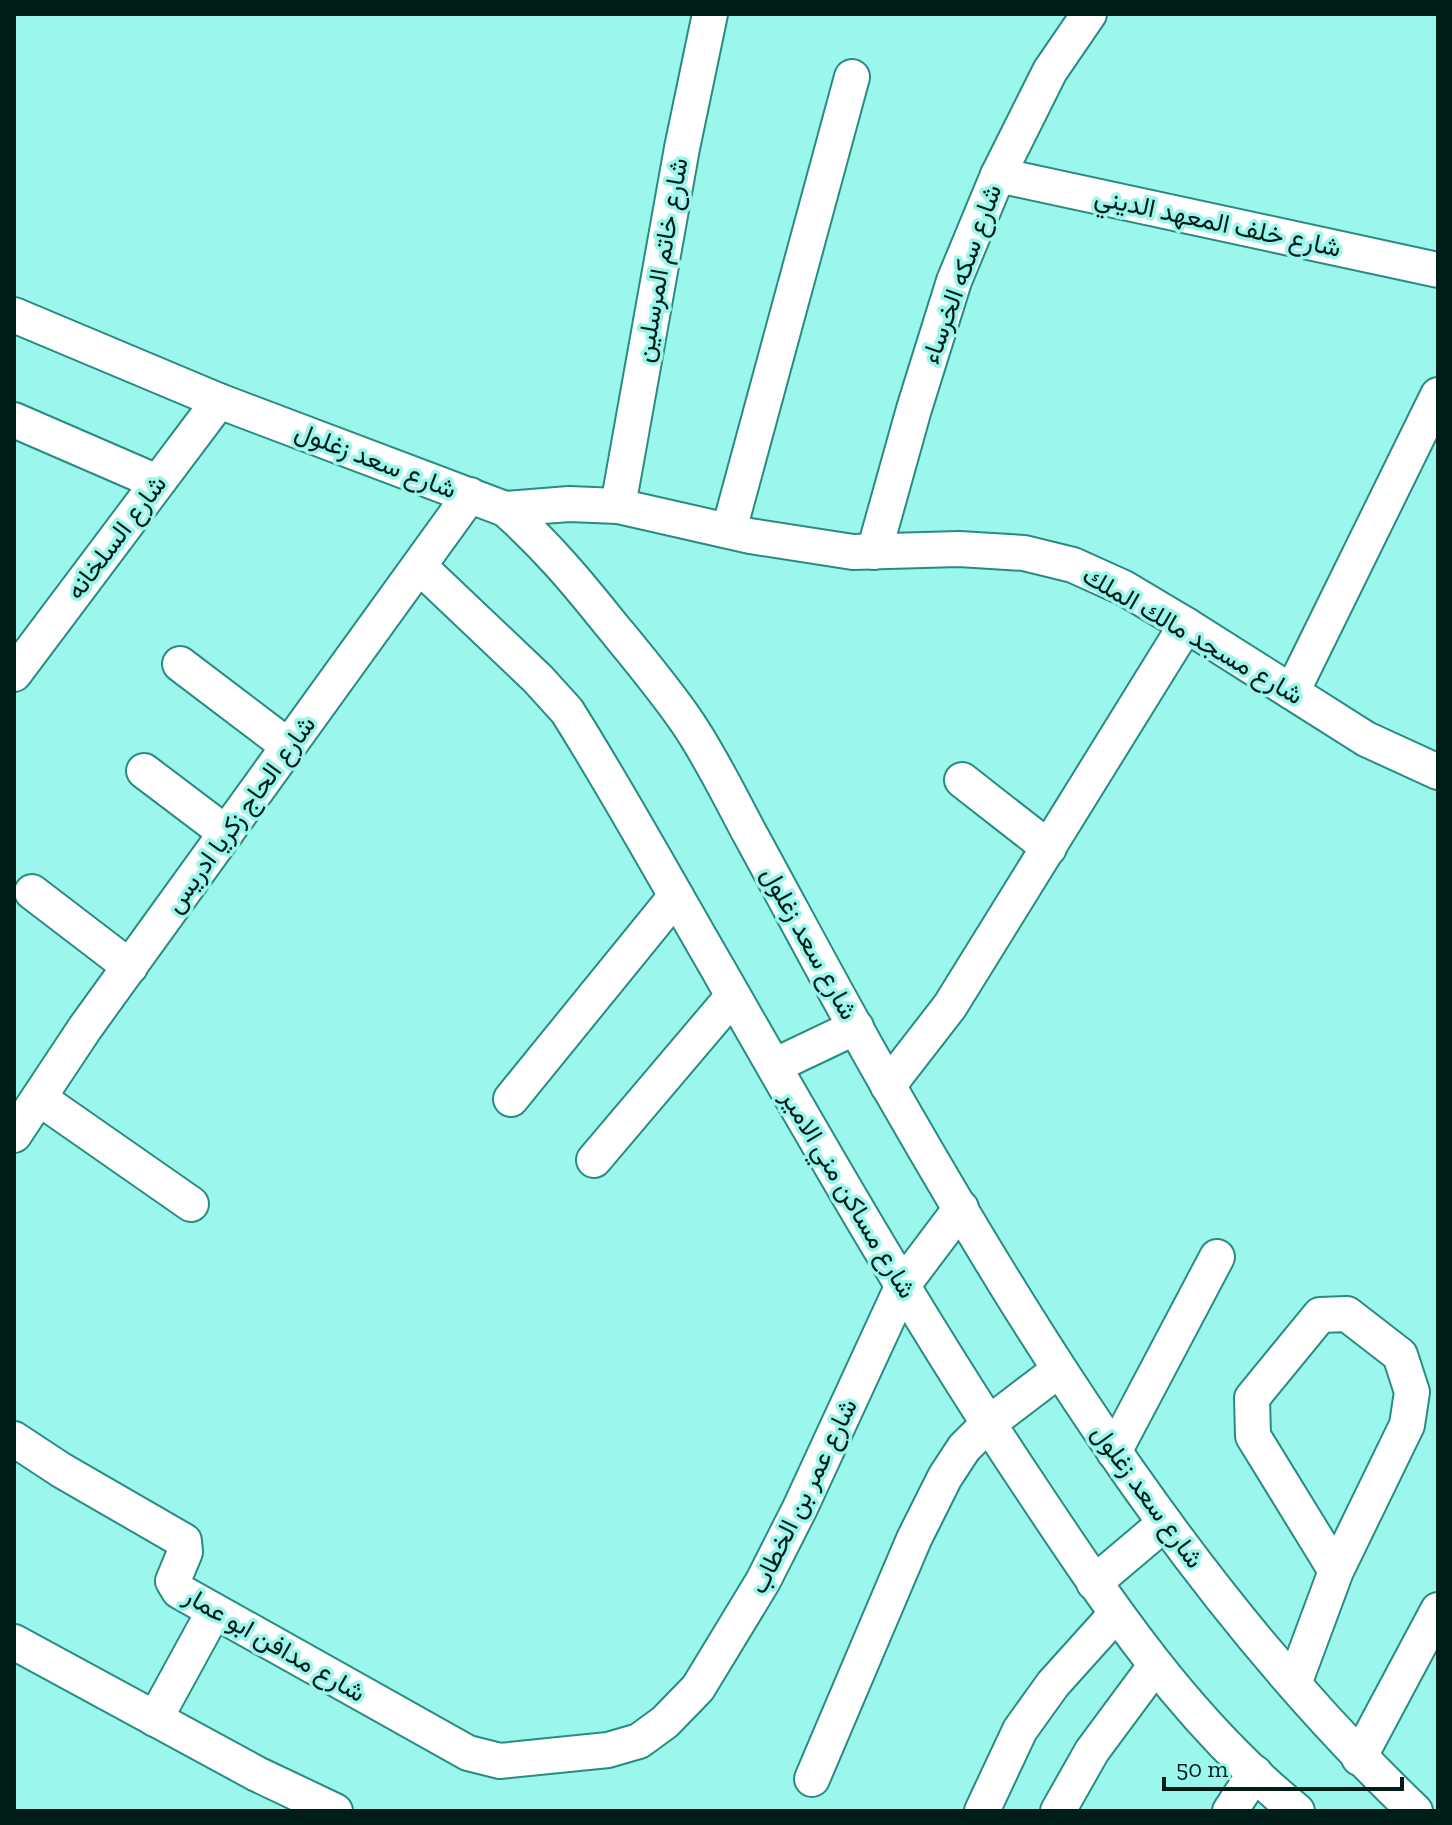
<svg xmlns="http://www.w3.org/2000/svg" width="1452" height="1825" font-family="'Zilla Slab',Vazirmatn,serif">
  <rect width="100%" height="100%" fill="#9bf6ec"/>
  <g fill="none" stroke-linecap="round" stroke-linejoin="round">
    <!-- minor casing -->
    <g stroke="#298b82" stroke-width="38">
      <g id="minor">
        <polyline points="998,175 1438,270"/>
        <path d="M14,315L219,401L505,509C544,543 576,581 608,621C635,654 663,687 687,722C711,757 730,797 750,834C796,918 841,1004 889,1087C1037,1345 1198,1605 1415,1811"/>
        <polyline points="14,420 157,482"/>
        <polyline points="618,506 682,148 710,14"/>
        <polyline points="505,509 569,504 618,506 750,536 853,552 959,549 1024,553 1073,565 1124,588 1186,625 1366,739 1438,772"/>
        <polyline points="729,530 852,77"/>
        <polyline points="874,552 914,409 954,281 998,175 1050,71 1089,14"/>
        <path d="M419,566L538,679L567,711C620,795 668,883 718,969C818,1144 919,1321 1031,1488C1108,1604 1187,1722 1297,1811"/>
        <polyline points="180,664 288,746"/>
        <polyline points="14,674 219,401"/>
        <polyline points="1292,692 1438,395"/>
        <polyline points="144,771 226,833"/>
        <polyline points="962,780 1049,848"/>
        <polyline points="32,892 130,967"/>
        <polyline points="774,1066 856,1027"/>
        <polyline points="888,1086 950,1006 1186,625"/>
        <polyline points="39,1098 191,1204"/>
        <polyline points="511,1099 676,896"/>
        <polyline points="14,1135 85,1028 470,495"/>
        <polyline points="594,1160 733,996"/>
        <polyline points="14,1439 61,1470 184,1541 185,1552 173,1581 179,1591 468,1753 500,1761 608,1750 639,1741 665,1722 698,1688 763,1581 800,1508 903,1285 961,1208"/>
        <polyline points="1114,1452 1217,1257"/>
        <polyline points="1094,1583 1165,1523"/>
        <polyline points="14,1642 257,1774 335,1811"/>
        <polyline points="1294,1684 1336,1571 1407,1425 1412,1392 1400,1355 1347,1314 1320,1315 1252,1398 1253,1436 1336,1571"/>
        <polyline points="155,1719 214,1611"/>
        <polyline points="1359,1758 1438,1610"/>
        <polyline points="812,1779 914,1539 945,1477 964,1448 988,1424 1059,1370"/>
        <polyline points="982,1811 1020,1730 1053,1684 1116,1614"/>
        <polyline points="1058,1811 1092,1751 1155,1666"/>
        <polyline points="1230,1811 1255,1773"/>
      </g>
    </g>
    <!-- minor -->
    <use href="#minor" stroke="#fff" stroke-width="34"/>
  </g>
  <g text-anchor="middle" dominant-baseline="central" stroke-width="7" stroke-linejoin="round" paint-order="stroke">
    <!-- street labels -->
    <g font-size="26" fill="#001d1a" stroke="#9bf6ec">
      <text transform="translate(1218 222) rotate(12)">شارع خلف المعهد الديني</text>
      <text transform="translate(661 260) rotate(-80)">شارع خاتم المرسلين</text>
      <text transform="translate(961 274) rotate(-70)">شارع سكه الخرساء</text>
      <text transform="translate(376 460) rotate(21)">شارع سعد زغلول</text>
      <text transform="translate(116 537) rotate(-53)">شارع السلخانه</text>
      <text transform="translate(1193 635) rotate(30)">شارع مسجد مالك الملك</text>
      <text transform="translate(240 814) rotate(-54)">شارع الحاج زكريا ادريس</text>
      <text transform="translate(810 943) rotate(61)">شارع سعد زغلول</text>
      <text transform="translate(849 1194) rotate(59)">شارع مساكن مني الامير</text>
      <text transform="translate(803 1496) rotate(-64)">شارع عمر بن الخطاب</text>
      <text transform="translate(1148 1496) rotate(54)">شارع سعد زغلول</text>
      <text transform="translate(275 1644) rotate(30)">شارع مدافن ابو عمار</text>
    </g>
  </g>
  <!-- border -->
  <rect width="1452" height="1825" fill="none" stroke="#001d1a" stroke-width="32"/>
  <!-- scale -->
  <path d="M1164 1777v12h238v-12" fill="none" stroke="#001d1a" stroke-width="4"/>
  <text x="1176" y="1777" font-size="24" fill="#001d1a" stroke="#9bf6ec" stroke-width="6" paint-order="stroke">50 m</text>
</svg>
